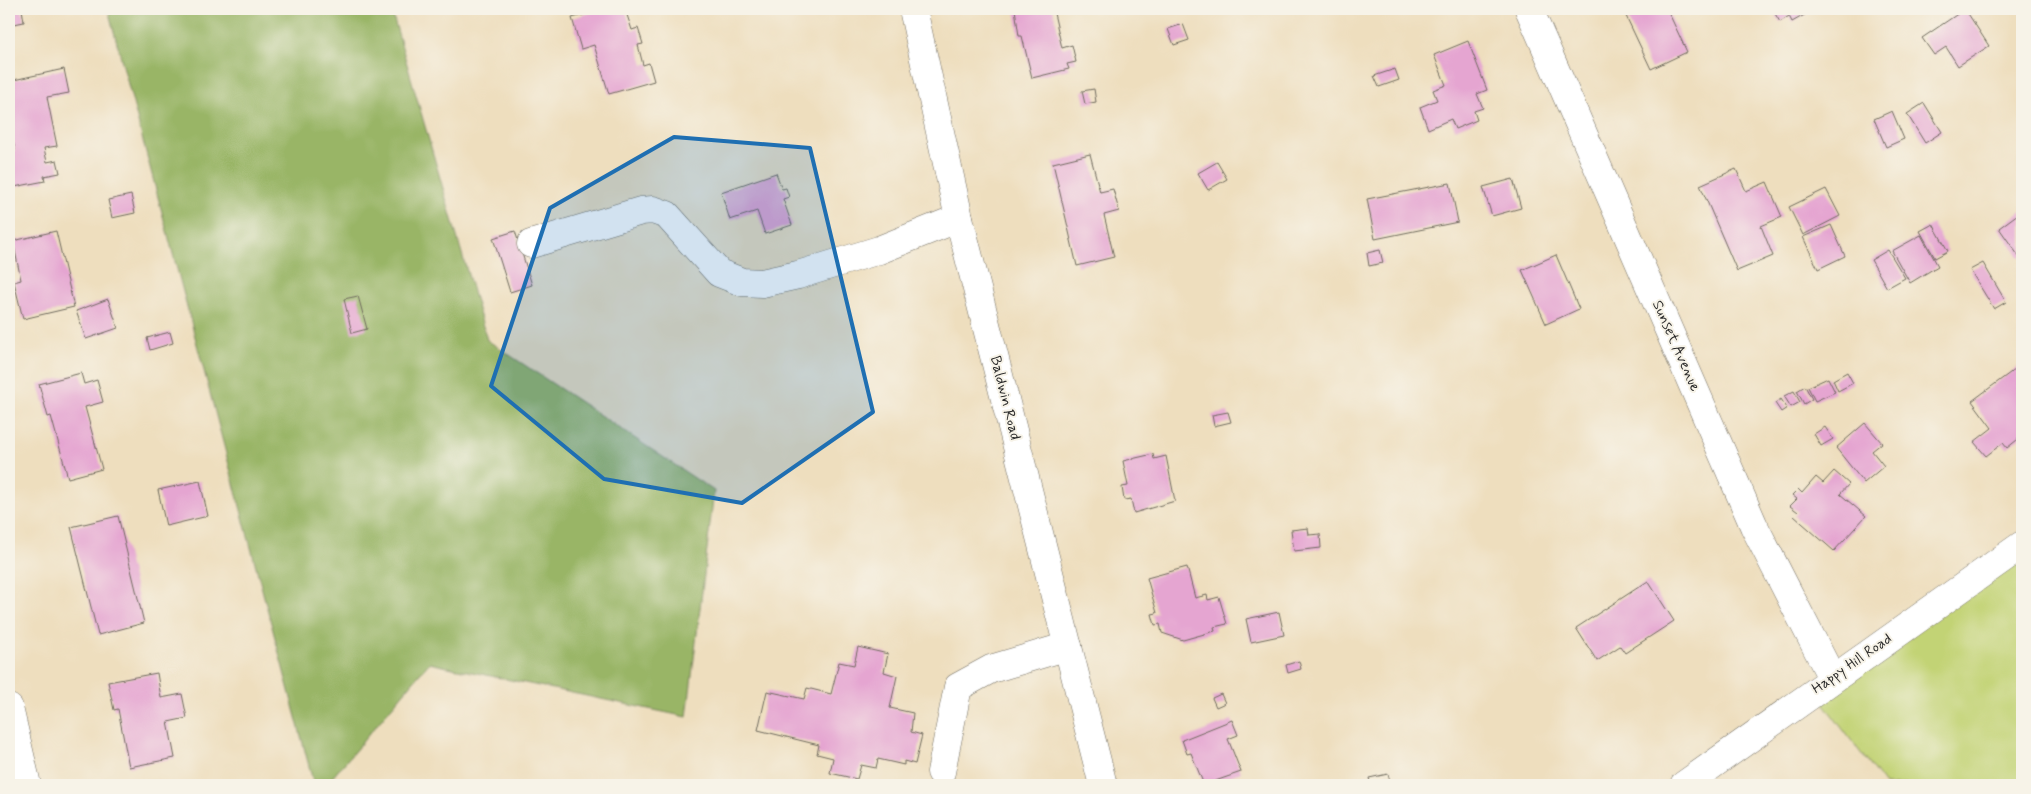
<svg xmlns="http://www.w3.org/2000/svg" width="2031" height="794" font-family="Mynerve,sans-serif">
  <rect width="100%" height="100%" fill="#f7f3e8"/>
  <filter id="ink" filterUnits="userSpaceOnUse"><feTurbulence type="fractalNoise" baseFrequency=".02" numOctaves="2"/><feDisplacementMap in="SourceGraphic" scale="10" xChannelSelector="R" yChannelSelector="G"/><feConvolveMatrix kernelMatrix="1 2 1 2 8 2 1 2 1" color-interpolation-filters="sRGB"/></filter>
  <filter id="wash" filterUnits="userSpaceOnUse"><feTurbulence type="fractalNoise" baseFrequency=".0096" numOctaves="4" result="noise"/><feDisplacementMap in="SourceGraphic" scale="20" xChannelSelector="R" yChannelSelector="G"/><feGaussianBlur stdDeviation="1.12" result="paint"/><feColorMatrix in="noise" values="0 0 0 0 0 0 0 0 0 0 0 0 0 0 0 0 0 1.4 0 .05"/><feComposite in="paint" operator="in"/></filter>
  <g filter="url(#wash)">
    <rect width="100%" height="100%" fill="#eedebe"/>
    <!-- green -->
    <polygon fill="#c2d375" stroke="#767f50" points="2022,545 2022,785 1885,785 1814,691"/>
    <!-- forest -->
    <polygon fill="#99b566" stroke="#627048" points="108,9 391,9 487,340 714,491 687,717 429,663 326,785 314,785"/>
    <g id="blocks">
      <!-- building -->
      <g fill="#e5a5d1">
        <polygon points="9,9 22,9 24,22 9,25"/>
        <polygon points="604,9 625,9 632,30 638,28 643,44 638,45 643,65 649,63 654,81 609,94 594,45 581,49 572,18"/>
        <polygon points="1015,9 1053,9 1062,48 1072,45 1076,62 1067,64 1069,69 1032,78 1022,36 1019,36"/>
        <polygon points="1642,9 1667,9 1687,52 1651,69 1626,16"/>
        <polygon points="1779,9 1805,9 1808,13 1792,22 1789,16 1780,22 1774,12"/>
        <polygon points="1965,9 1989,46 1958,66 1946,47 1934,55 1922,38"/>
        <polygon points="1183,24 1189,40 1174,45 1168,29"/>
        <polygon points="1468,41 1487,90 1477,94 1483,108 1474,111 1477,120 1455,129 1451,119 1428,129 1420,107 1437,100 1433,90 1446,85 1434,55"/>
        <polygon points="64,69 69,93 47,97 57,146 44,148 47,162 57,160 60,173 44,176 45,181 9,188 9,152 15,150 9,122 9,81"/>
        <polygon points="1395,69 1399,80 1379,87 1374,76"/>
        <polygon points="1094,89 1096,102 1085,104 1082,91"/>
        <polygon points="1924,103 1942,132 1925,143 1907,114"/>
        <polygon points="1892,111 1904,139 1886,147 1874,119"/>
        <polygon points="1090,154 1100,192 1113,189 1119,211 1104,215 1114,257 1077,266 1053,163"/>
        <polygon points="1217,162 1227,179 1208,190 1198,173"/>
        <polygon points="1736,169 1746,191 1767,182 1782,217 1761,226 1773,256 1737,271 1700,185"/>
        <polygon points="776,173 782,189 786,188 789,197 783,199 792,225 765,234 757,211 730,220 721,192"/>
        <polygon points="1513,179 1521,208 1492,216 1483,187"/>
        <polygon points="1450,183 1458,222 1375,239 1367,199"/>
        <polygon points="1826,189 1840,216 1803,235 1789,207"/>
        <polygon points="131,195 135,213 112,218 108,200"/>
        <polygon points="2022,211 2022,257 2020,258 1999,228"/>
        <polygon points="1933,224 1948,251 1935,258 1920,231"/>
        <polygon points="1831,225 1845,256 1818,269 1803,237"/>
        <polygon points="56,231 74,307 23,319 14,282 21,280 13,241"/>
        <polygon points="515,231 532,285 510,292 493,238"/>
        <polygon points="1921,235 1938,266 1910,283 1892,251"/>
        <polygon points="1380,250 1383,263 1369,266 1367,253"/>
        <polygon points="1888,250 1905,278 1887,288 1871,260"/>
        <polygon points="1556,255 1579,309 1546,324 1522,270"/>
        <polygon points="1983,263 2006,302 1994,309 1970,270"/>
        <polygon points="358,296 367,329 352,333 344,299"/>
        <polygon points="108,299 118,328 86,339 76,311"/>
        <polygon points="170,332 173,343 150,350 147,338"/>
        <polygon points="2022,364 2022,436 2007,448 2003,443 1986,456 1974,442 1992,428 1972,401"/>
        <polygon points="1847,372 1853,383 1838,391 1833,380"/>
        <polygon points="81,373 84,384 97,380 103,402 85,407 102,469 68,478 51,416 48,417 39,384"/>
        <polygon points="1828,378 1835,392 1815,401 1808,387"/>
        <polygon points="1805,386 1812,399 1804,404 1797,391"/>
        <polygon points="1794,391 1800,402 1791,407 1784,396"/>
        <polygon points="1781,399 1787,408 1781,412 1775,403"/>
        <polygon points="1228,412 1231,422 1214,426 1212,415"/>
        <polygon points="1865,423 1882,443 1872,451 1884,466 1864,483 1836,448"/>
        <polygon points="1825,427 1833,439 1821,446 1814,434"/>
        <polygon points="1153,454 1154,459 1166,456 1175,501 1134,513 1131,499 1124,500 1122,487 1128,486 1123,461"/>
        <polygon points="1834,471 1849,484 1840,494 1866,516 1834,551 1794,516 1798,512 1790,506 1797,499 1792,495 1798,489 1802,493 1816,477 1823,483"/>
        <polygon points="200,481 208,516 166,526 158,490"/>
        <polygon points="118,516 144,623 98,635 71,527"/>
        <polygon points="1308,528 1309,535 1320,534 1321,548 1294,551 1291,530"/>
        <polygon points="1187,567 1195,598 1207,595 1208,600 1219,597 1227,624 1214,627 1215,631 1183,640 1162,633 1160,624 1155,625 1152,614 1157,613 1147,578"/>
        <polygon points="1648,581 1674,621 1625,653 1620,646 1597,661 1576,628"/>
        <polygon points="1279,612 1284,635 1251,642 1246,619"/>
        <polygon points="858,647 888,654 884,672 897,676 890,708 913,713 911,732 922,735 915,764 904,761 904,765 878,759 876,768 861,765 857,779 830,773 833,758 817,754 819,745 758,730 767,691 804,699 807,688 831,694 839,662 854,665"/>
        <polygon points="1299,661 1301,669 1288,673 1286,665"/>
        <polygon points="157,673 161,698 182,694 187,718 168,722 175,758 129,767 118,709 114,710 108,682"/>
        <polygon points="1221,694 1225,703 1216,707 1212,698"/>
        <polygon points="1232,720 1238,735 1228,739 1241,772 1204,785 1191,753 1187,754 1182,740"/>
        <polygon points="1388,774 1391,785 1371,785 1369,778"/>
      </g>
    </g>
  </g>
  <g filter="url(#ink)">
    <use href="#blocks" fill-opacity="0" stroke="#6f6a5e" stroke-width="1"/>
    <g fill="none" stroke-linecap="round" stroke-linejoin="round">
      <!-- minor casing -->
      <g stroke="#6f6a5e" stroke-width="29">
        <g id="minor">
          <polyline points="913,9 959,218 1103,785"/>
          <polyline points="1529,9 1754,526 1832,678"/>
          <polyline points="531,244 641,211 653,210 667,215 719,273 742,282 762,283 798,275 879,250 959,218"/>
          <polyline points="9,708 27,785"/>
          <polyline points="941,772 958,687 991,669 1068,646"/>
          <polyline points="1684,785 2022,545"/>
        </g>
      </g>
      <!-- minor -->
      <use href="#minor" stroke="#fff" stroke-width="28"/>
    </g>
  </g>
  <!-- marked area -->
  <path fill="#1f6fb2" fill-opacity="0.2" stroke="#1f6fb2" stroke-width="4" stroke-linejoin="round" d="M674,137L810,148L873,412L742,503L604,479L491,386L550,208Z"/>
  <g text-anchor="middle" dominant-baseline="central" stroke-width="4" stroke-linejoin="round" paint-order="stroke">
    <!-- street labels -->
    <g font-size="15" fill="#2b2b2b" stroke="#f7f3e8">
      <text transform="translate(1676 346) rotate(66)">Sunset Avenue</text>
      <text transform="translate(1005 398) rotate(76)">Baldwin Road</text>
      <text transform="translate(1852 664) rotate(-35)">Happy Hill Road</text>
    </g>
  </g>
  <!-- margin -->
  <rect width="2031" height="794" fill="none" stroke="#f7f3e8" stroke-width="30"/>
</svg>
